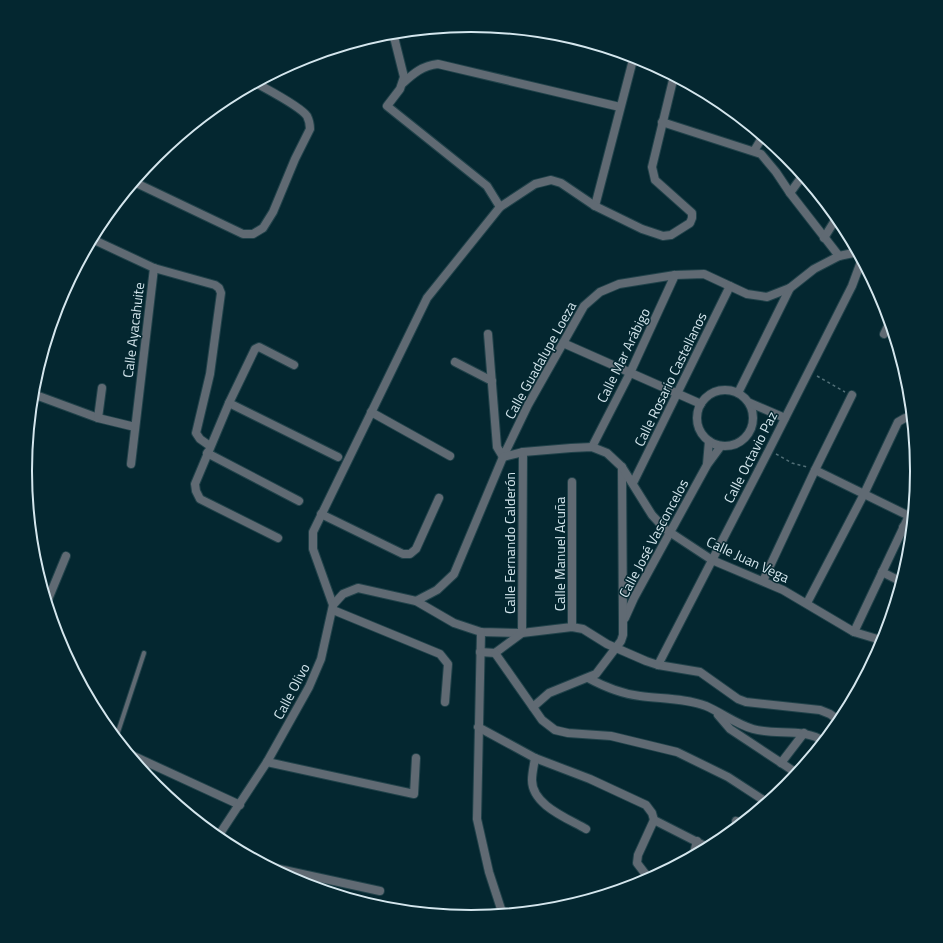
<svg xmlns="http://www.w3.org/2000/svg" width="943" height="943" font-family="'Titillium Web',sans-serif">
  <rect width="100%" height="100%" fill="#042730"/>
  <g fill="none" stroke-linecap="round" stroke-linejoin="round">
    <!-- service casing -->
    <g stroke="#21424a" stroke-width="6">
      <polyline id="service" points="116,738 144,653"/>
    </g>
    <!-- minor casing -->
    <g stroke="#21424a" stroke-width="10">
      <g id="minor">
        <polyline points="393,33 404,77 400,89 387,106 487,186 500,207"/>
        <path d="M403,83C414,73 422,66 438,64L620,107"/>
        <polyline points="662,122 761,154 776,172 790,193 839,256"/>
        <polyline points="754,151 763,136"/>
        <path d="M134,182L243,234H253L263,228L273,212L295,159L310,129C310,125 309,120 307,116C300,106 268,90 256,83"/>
        <polyline points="790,193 803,175"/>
        <polyline points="595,206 634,56"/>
        <polyline points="824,238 837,217"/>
        <polyline points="92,239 154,268 215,285 219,288 221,293 210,374 196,433 200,439 210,446"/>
        <polyline points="488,334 497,447 503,457 528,405 584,306 600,292 619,284 675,275 704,274 747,294 767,297 790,288 814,269 839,256 858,252"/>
        <polyline points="884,334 890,322"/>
        <polyline points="563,343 701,404"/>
        <polyline points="455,362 492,381"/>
        <circle cx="725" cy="418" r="28"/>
        <polyline points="738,393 790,288"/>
        <polyline points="33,394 98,418 135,427"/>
        <polyline points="229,403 338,457"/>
        <polyline points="750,403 785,418"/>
        <polyline points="371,412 450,456"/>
        <polyline points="98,418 102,388"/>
        <polyline points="592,447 630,373 675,275"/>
        <polyline points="207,453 299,501"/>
        <polyline points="131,464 154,268"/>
        <polyline points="707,464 709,441"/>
        <polyline points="815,470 909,516"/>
        <polyline points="633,483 730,286"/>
        <polyline points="321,514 403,554 410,554 416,549 439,498"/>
        <polyline points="903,527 912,531"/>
        <polyline points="278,538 200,499 196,491 195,484 229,403 255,349 259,347 294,365"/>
        <polyline points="882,572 902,582"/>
        <polyline points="763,581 815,470 852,395"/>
        <polyline points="416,601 454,623 481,632 522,633 572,627 583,629 607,644 646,661 658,665 700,672 738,699 746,702 820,710 830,714 841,722"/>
        <polyline points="47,602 66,556"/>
        <polyline points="807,603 864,494 898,422 905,418 913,418"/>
        <polyline points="333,605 313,549 313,532 427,298 500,207 535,184 551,180 561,183 595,206 642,229 663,236 671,235 690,223 692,218 692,213 655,180 652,167 674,76"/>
        <polyline points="333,610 440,654 448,664 445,702"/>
        <polyline points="625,618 634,598 707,465 721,446"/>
        <polyline points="572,627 572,482"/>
        <polyline points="481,632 477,819 489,872 503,915"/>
        <polyline points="854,632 915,503"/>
        <polyline points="480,652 495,653 522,633 523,452"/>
        <polyline points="495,653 542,720 555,730 568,733 611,736 677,752 728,777 768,803"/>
        <polyline points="658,665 769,450 852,286 862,259"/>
        <path d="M588,678C603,686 622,694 640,696C661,699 685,698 706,706C722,713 736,724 753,729C777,736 803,727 825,742"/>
        <polyline points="533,707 549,693 596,674 621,641 623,635 623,624 622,467"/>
        <polyline points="718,715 730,729 798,774"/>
        <polyline points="478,727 535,758 590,779 646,805 652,813 654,820 709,848"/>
        <polyline points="127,753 240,805"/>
        <path d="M535,758C534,765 532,773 532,780C532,805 567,818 586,829"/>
        <polyline points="267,762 414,794 416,758"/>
        <polyline points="781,763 804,733"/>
        <polyline points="736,821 743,824"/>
        <polyline points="693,857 697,841"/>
        <polyline points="270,867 380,891"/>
        <polyline points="650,880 637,863 638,855 654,820"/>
      </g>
    </g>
    <!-- tertiary casing -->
    <g stroke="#21424a" stroke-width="10">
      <polyline id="tertiary" points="217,838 267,762 309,687 321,659 333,605 343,594 358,588 416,601 437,590 454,574 503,457 523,452 571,448 592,447 607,453 622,467 652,515 665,529 712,560 783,590 854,632 884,641"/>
    </g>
    <!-- path -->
    <g stroke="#526f77" stroke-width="1.5" stroke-dasharray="3 3" stroke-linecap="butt">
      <polyline points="817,376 845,392"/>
      <polyline points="776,454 792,463 807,467"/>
    </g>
    <!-- service -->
    <use href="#service" stroke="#606a73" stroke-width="4"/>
    <!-- minor -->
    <use href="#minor" stroke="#606a73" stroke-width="8"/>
    <!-- tertiary -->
    <use href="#tertiary" stroke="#606a73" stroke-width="8"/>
  </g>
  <g text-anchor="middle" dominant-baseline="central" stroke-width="3" stroke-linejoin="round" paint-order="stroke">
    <!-- street labels -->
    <g font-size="14" fill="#d4e6ed" stroke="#042730">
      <text transform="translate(133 330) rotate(-83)">Calle Ayacahuite</text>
      <text transform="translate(623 355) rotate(-64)">Calle Mar Arábigo</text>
      <text transform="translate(540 360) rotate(-61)">Calle Guadalupe Loeza</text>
      <text transform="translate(670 379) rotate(-64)">Calle Rosario Castellanos</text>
      <text transform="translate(750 457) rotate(-63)">Calle Octavio Paz</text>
      <text transform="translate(653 538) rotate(-62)">Calle José Vasconcelos</text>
      <text transform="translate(509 543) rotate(-90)">Calle Fernando Calderón</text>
      <text transform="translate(559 554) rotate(-90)">Calle Manuel Acuña</text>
      <text transform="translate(748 559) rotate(25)">Calle Juan Vega</text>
      <text transform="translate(291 691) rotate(-62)">Calle Olivo</text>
    </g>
  </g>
  <!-- crop -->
  <path d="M0 0H943V943H0ZM32 471a439 439 0 1 1 878 0a439 439 0 1 1-878 0Z" fill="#042730" fill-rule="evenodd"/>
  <path fill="none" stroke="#d4e6ed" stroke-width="2" d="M32 471a439 439 0 1 1 878 0a439 439 0 1 1-878 0Z"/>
</svg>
